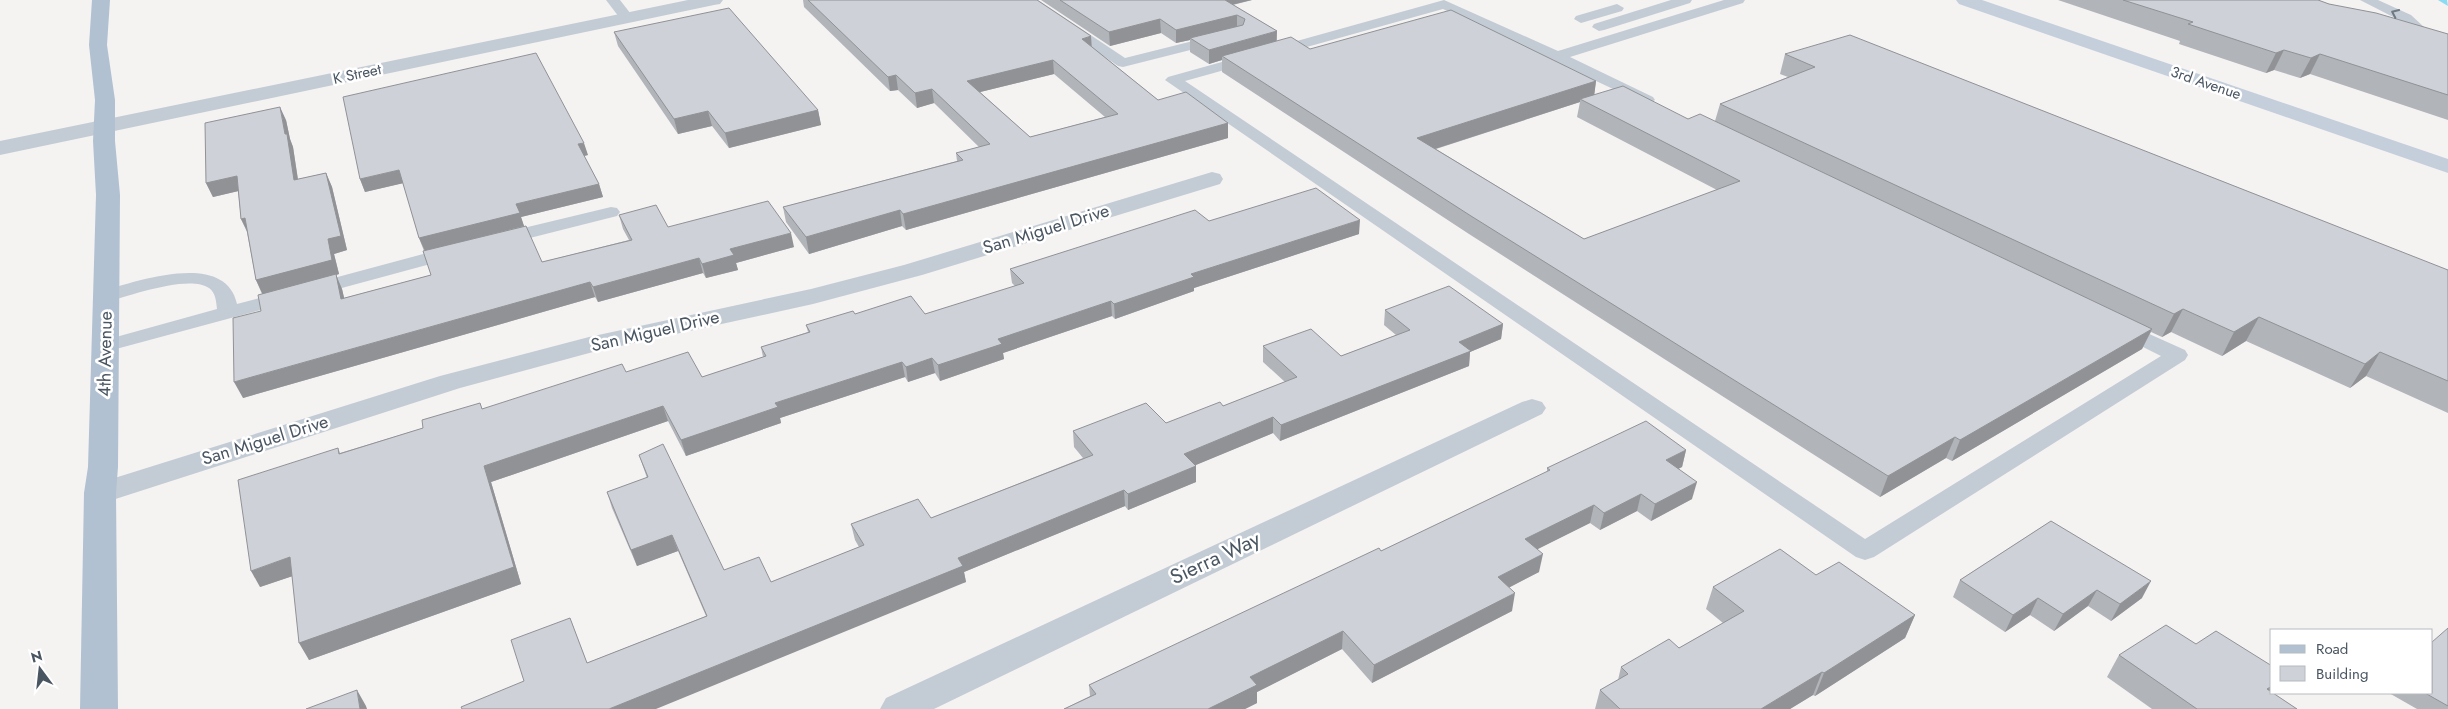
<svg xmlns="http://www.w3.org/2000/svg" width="2448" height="709" font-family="Jost,sans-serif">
  <rect width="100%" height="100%" fill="#f5f2f2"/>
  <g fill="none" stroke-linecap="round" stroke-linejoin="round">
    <!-- stream -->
    <polygon fill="#8bdbf2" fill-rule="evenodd" points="2438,0 2447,0 2448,6"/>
    <!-- service -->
    <g fill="#c3ccd4" fill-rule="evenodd">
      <polygon points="606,0 620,0 634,18 632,21 622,21"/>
      <polygon points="1022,0 1038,0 1125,58 1217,35 1224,39 1222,42 1123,67 1118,66"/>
      <polygon points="1444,0 1558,51 1724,0 1745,0 1743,3 1570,57 1653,97 1655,100 1647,105 1443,9 1185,81 1865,539 2161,356 2113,332 2110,328 2113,324 2120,322 2127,324 2185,350 2188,355 2185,360 1874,557 1865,560 1856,557 1165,80 1168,77"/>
      <polygon points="1671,0 1692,0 1690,3 1604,30 1599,31 1592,27 1594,24"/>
      <polygon points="2360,0 2378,0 2411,15 2424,27 2448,36 2448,45 2414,33 2401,21"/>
      <polygon points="1617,4 1624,8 1622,11 1581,23 1574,19 1576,16"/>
      <polygon points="611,207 617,208 620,212 617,216 502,245 495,243 493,239 495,235"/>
      <path d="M453,246L460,248L463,252L460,256L105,352L98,350L94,346L98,342L217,309C216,302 216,293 209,288C189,274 129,296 106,302L99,300L96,296L99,292C135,282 225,249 237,304Z"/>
    </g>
    <!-- minor -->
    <g fill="#c3ccd4" fill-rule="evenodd">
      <polygon points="1212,172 1220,174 1223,179 1220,184 922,275 813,304 593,352 460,388 100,504 89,500 84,493 89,486 440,376 589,337 811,289 904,265"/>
      <polygon points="1532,399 1542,402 1546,408 1542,414 934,709 880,709 886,698 1522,402"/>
    </g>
    <!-- tertiary -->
    <polygon fill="#c3ccd4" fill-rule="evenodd" points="688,0 723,0 720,4 714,5 0,155 0,141"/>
    <!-- secondary -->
    <polygon fill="#c4cfdb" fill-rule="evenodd" points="1956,0 1982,0 2448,159 2448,173 1959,4"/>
    <!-- primary -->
    <polygon fill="#b1c1d2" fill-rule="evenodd" points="92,0 110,0 107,45 115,100 115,141 120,195 118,467 116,493 118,709 80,709 84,493 88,467 96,195 93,141 95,100 89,45"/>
  </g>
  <!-- wall -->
  <g fill="#b1b4b9" fill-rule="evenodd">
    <path d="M803,0H1037L1091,46L1158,100L1228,123V138L906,230L902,226L809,254L786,222L783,207L957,161L956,153L979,147L934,103L917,108L898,90L890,91L804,7ZM1054,74L1105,117L1030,137L980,92Z"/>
    <path d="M1041,0H1252L1233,5L1277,31V41L1310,49L1596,81L1594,95L1688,119L1715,121L1720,104L1788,77L1780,74L1785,54L2448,270V413L2366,376L2350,388L2246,341L2222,356L2171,332L2162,337L2151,332L2142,349L1952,461L1946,458L1880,497L1469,234L1222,72V60L1209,64L1190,52V40L1176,43L1161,33L1110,46ZM1580,102L1577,117L1717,190L1584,239L1436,149Z"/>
    <polygon points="2058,0 2318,0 2329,4 2448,34 2448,120 2310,74 2300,78 2274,70 2266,73 2179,44 2180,41"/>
    <polygon points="614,32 818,110 821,125 729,148 712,126 678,134 618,46"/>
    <polygon points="286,120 290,139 293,147 298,179 326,173 332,187 347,250 334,254 339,274 336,275 342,289 344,298 431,275 424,251 419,238 403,183 365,192 360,179 588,155 584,156 599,184 603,197 521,217 524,226 542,262 629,240 623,229 619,215 668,227 794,247 736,263 738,270 706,278 703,273 598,302 595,297 243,398 261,311 262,294 256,280 247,232 241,219 238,191 213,197 206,183"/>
    <polygon points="1209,221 1359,234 1194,288 1194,291 1115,319 1112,316 1003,353 1004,359 940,381 935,373 908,382 905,377 780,418 781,423 686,456 668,421 491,482 521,584 309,660 292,576 260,587 338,448 340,453 423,428 480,403 482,409 626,372 702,377 763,357 761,347 808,332 806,325 855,314 925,314 1015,286 1012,283 1010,269"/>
    <polygon points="1385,310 1503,324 1501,339 1470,352 1469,366 1280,441 1273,433 1195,465 1196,466 1196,482 1128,510 1125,506 964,572 966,582 524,681 570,618 587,663 706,616 678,551 637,566 612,508 607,492 647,478 639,455 724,570 771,582 859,547 855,540 851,524 931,518 1083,458 1074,447 1073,431 1166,423 1223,406 1285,382 1263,362 1263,346 1341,356 1396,335 1384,325"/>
    <polygon points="1686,450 1682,467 1679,468 1692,499 1651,521 1637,511 1600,530 1590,523 1537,549 1539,572 1509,587 1512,611 1372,683 1342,649 1257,692 1257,703 1245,709 1064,709 1090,696 1089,685 1381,551 1547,472 1547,468"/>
    <polygon points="2051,521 2142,598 2111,621 2088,606 2054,631 2030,615 2005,632 1953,597 1960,580"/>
    <polygon points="1816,575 1915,615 1905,638 1815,696 1813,695 1790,709 1595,709 1600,690 1618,680 1621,667 1679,648 1723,623 1706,609 1713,587"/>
    <polygon points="2448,628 2448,709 2417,709 2389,693 2432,693"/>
    <polygon points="2119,655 2274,694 2297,709 2152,709 2107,677"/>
  </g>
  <!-- shaded-wall -->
  <g fill="#909296">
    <polygon points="1218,0 1252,0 1218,8"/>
    <polygon points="1237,15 1237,28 1190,38 1190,40 1176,43 1176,30"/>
    <polygon points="1160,19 1161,33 1110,46 1109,32"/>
    <polygon points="1277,31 1276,45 1222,56 1222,60 1209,64 1209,50"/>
    <polygon points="1091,36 1092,50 1082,39"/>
    <polygon points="2284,50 2274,70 2266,73 2276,53"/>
    <polygon points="2320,54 2310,74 2300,78 2311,58"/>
    <polygon points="1053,60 1054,74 968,95 967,81"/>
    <polygon points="896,75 898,90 890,91 888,77"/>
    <polygon points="1596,81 1594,97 1580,99 1580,102 1416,155 1417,138"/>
    <polygon points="932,89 934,103 917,108 915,93"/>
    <polygon points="280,107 286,120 290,139 293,147 300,194 294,180"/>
    <polygon points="818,110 821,125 729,148 725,133"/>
    <polygon points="708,111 712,126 678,134 674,119"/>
    <polygon points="1228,123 1228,138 906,230 903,214"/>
    <polygon points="584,143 588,155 581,157 578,144"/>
    <polygon points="399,170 404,183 365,192 360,179"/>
    <polygon points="326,173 332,187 347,250 334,254 339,274 336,275 342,289 348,314 263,295 256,280"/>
    <polygon points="237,176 243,190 213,197 206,183"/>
    <polygon points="599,184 603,197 521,217 524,226 425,251 419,238 516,204"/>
    <polygon points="900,210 902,226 809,254 806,237"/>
    <polygon points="245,218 248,233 241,219"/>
    <polygon points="1360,220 1359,234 1194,288 1194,291 1115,319 1114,304 1191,274"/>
    <polygon points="791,233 794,247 736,263 738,270 706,278 702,264 730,249"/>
    <polygon points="699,258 703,273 598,302 593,287"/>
    <polygon points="590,282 595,297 243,398 234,382"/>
    <polygon points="1111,301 1112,316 1003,353 1004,359 940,381 938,365 998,339"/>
    <polygon points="2183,309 2171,332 2162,337 2174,314"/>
    <polygon points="2259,317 2246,341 2222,356 2234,332"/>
    <polygon points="1503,324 1501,339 1470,352 1469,366 1280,441 1281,425 1459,342"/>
    <polygon points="2152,329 2142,349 1952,461 1960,440"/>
    <polygon points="2380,352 2366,376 2350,388 2365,364"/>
    <polygon points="932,358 935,373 908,382 906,367"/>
    <polygon points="902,362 905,377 780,418 781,423 686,456 681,440 775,403"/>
    <polygon points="663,406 668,421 491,482 521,584 309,660 299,643 484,466"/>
    <polygon points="1273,417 1273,433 1184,470 1184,454"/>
    <polygon points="1955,437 1946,458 1880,497 1888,476"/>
    <polygon points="1686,450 1682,467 1662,477 1666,460"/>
    <polygon points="1196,466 1196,482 1128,510 1128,494"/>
    <polygon points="1697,482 1692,499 1651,521 1655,504"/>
    <polygon points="1124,490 1125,506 964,572 966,582 656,709 609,709 958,558"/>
    <polygon points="1641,494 1637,511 1600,530 1604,513"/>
    <polygon points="1594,505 1590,523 1522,557 1525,539"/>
    <polygon points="672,535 678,551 637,566 631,550"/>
    <polygon points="1543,554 1539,572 1495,595 1498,577"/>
    <polygon points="290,557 299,574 260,587 251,571"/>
    <polygon points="2151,581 2142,598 2111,621 2120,604"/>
    <polygon points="2097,590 2088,606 2054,631 2063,614"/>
    <polygon points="1515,593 1512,611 1372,683 1374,665"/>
    <polygon points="2038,598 2030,615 2005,632 2013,615"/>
    <polygon points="1915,615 1905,638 1815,696 1824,673"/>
    <polygon points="1343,631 1342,649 1257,692 1257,703 1245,709 1208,709 1250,677"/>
    <polygon points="1822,672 1813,695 1790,709 1761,709"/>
    <polygon points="2272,686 2272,693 2274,693 2271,697 2267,689"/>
    <polygon points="357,690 366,706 367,709 360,709"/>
  </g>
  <!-- building -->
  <g fill="#ced1d7" stroke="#909296" fill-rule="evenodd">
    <path d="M808,0H1037L1091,36L1082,39L1158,100L1186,92L1228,123L903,214L900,210L806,237L783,207L963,160L956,153L990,144L932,89L915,93L896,75L888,77ZM1053,60L1118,114L1030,137L967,81Z"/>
    <polygon points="1060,0 1225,0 1277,31 1209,50 1190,38 1243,25 1245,19 1237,15 1176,30 1160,19 1109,32"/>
    <polygon points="2123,0 2318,0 2329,4 2376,13 2448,34 2448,95 2320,54 2311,58 2284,50 2276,53 2188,24 2193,22"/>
    <polygon points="729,8 818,110 725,133 708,111 674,119 614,32"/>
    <polygon points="1451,10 1596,81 1417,138 1584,239 1740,181 1580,99 1623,86 1688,119 1700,114 2152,329 1960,440 1955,437 1888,476 1471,216 1222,56 1291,37 1310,49"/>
    <polygon points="1850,35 2448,270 2448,381 2380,352 2365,364 2259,317 2234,332 2183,309 2174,314 1720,104 1815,67 1785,54"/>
    <polygon points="536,53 584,143 578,144 599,184 516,204 520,213 419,238 399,170 360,179 343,97"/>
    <polygon points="280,107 285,134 287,134 294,180 326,173 341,236 328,239 332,260 256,280 245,218 241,219 237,176 206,183 205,123"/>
    <polygon points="1316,188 1360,220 1191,274 1194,277 1114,304 1111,301 998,339 1002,344 938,365 932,358 906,367 902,362 775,403 778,407 681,440 663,406 484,466 514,567 299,643 290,557 251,571 238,480 338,448 339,454 423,428 422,420 480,403 482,409 622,364 626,372 688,352 702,377 766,356 761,347 810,332 806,325 853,311 855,314 911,296 925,314 1024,283 1010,269 1195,210 1209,221"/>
    <polygon points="768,201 791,233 730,249 734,255 702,264 699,258 593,287 590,282 234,382 233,318 261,311 258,295 336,274 341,299 431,275 423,251 526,226 542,262 632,240 619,215 656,205 668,227"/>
    <polygon points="1449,286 1503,324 1459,342 1471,351 1281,425 1273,417 1184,454 1196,466 1128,494 1124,490 958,558 963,566 609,709 462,709 461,707 524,681 511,640 570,618 587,663 707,616 672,535 631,550 607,492 648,477 639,455 663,444 724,570 759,557 771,582 864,545 851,524 918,499 931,518 1093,455 1073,431 1146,403 1166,423 1220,402 1223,406 1297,377 1263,346 1311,329 1341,356 1410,330 1385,310"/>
    <polygon points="1646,421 1686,450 1666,460 1697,482 1655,504 1641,494 1604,513 1594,505 1525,539 1543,554 1498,577 1515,593 1374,665 1343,631 1250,677 1257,685 1208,709 1064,709 1096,694 1089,685 1379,548 1381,551 1550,470 1547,468"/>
    <polygon points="2051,521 2151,581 2120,604 2097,590 2063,614 2038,598 2013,615 1960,580"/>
    <polygon points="1780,549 1816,575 1839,562 1915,615 1824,673 1822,672 1761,709 1620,709 1600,690 1628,674 1621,667 1669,639 1679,648 1744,611 1713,587"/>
    <polygon points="2166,625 2196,644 2216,631 2272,666 2272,686 2267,689 2297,709 2197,709 2119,655"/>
    <polygon points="2448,628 2448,706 2425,693 2432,693 2432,642"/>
    <polygon points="357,690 360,709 306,709"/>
  </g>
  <!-- one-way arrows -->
  <defs><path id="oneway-chevron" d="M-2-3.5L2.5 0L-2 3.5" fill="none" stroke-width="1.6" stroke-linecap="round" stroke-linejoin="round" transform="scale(1.25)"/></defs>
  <use stroke="#6e7984" href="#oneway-chevron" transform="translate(2395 13) rotate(-155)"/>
  <g text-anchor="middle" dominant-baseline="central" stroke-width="5" stroke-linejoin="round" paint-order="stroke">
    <!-- far-street labels -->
    <g font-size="15" fill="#495561" stroke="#fff">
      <text transform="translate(357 74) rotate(-12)">K Street</text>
      <text transform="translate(2206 83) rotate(19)">3rd Avenue</text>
    </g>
    <!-- street labels -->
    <g font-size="18" fill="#495561" stroke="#fff">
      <text transform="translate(1046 229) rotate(-17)">San Miguel Drive</text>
      <text transform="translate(655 331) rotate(-13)">San Miguel Drive</text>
      <text transform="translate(105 354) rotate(-89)">4th Avenue</text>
      <text transform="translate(265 440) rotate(-17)">San Miguel Drive</text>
    </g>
    <!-- near-street labels -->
    <g font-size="21" fill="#495561" stroke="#fff">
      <text transform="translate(1215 558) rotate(-25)">Sierra Way</text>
    </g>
  </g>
  <!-- legend -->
  <rect x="2270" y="629" width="162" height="65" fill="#ffffff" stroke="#b6bbc0"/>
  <rect x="2280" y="645" width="25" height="8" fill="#b1c1d2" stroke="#b6bbc0"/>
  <text x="2316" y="654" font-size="15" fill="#495561">Road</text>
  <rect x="2280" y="666" width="25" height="15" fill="#ced1d7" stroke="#b6bbc0"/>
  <text x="2316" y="679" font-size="15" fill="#495561">Building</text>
  <!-- north arrow -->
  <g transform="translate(40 669) rotate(345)" stroke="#ffffff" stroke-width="4" paint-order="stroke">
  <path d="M0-4L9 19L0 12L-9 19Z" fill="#495561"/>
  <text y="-8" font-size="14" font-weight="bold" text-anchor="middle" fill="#495561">N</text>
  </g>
</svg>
